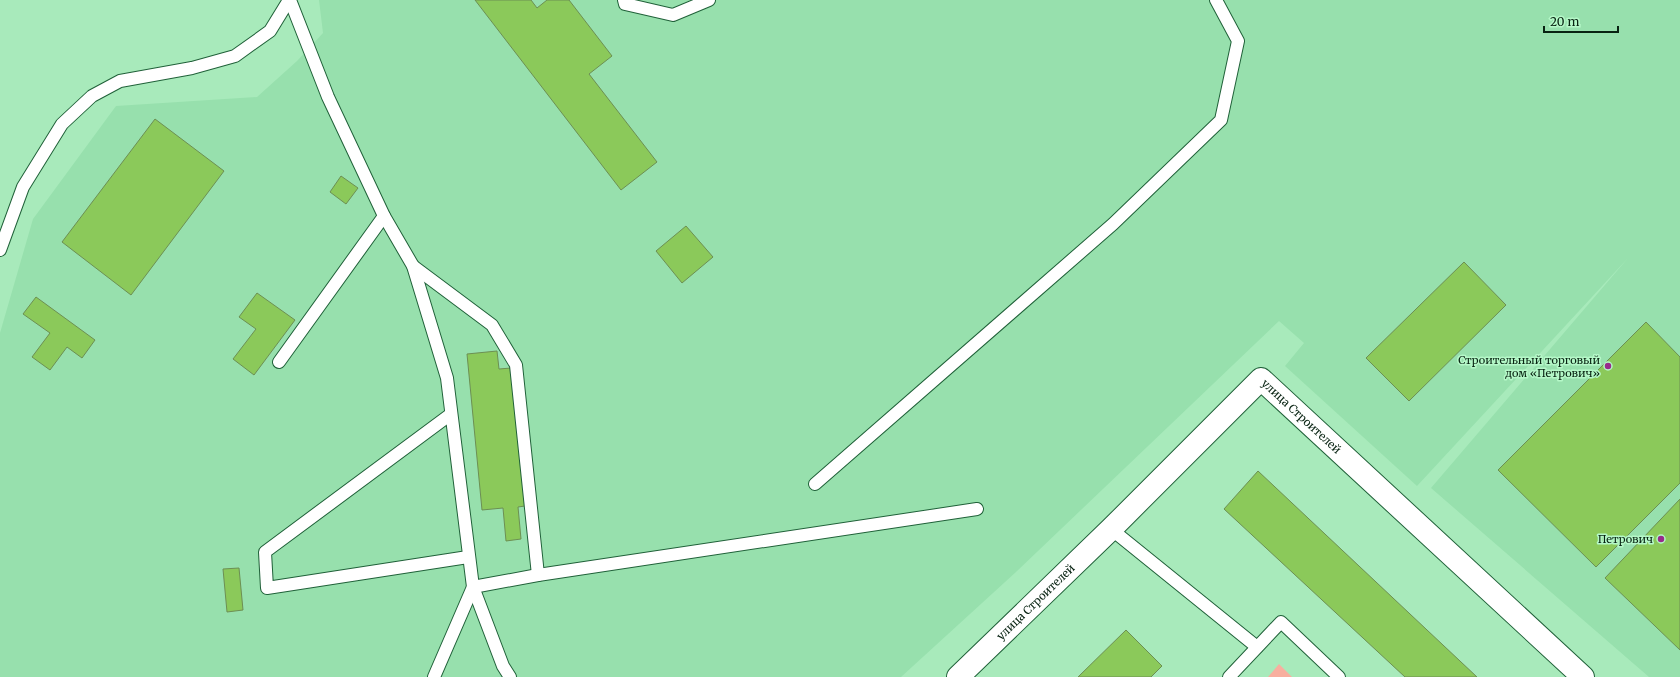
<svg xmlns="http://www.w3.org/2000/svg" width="1680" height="677" font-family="Merriweather,serif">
  <rect width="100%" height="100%" fill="#a8eabb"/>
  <!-- built -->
  <polygon fill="#97e0ad" points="319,0 1680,0 1680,677 1649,677 1431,488 1628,258 1417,486 1285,366 1304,343 1279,321 1016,572 901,677 0,677 0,333 33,219 116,106 257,97 297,61 323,33"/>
  <!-- green -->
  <polygon fill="#f8af9f" points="1279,664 1292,677 1268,677"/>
  <!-- building -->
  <g fill="#8bc95a" stroke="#6c8f53">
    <polygon points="475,0 531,0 537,8 547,0 569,0 612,56 589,74 657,162 621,190"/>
    <polygon points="155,119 224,171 131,295 62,242"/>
    <polygon points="341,176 358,188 346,204 330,192"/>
    <polygon points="686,226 713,257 682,283 656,251"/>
    <polygon points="1464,262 1506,305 1409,401 1366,358"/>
    <polygon points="257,293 295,320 254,375 233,359 256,329 239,317"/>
    <polygon points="36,297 95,340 82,358 67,347 50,370 32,357 50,333 23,314"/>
    <polygon points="1646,322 1680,357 1680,483 1596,567 1498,470"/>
    <polygon points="497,351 499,369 511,368 525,506 518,507 521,539 506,541 503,508 482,510 467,354"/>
    <polygon points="1258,471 1477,677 1405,677 1224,509"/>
    <polygon points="1680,499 1680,650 1605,578"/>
    <polygon points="239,568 243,610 227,612 223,569"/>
    <polygon points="1126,630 1162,666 1151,677 1078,677"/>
  </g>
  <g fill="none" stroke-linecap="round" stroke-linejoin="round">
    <!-- service casing -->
    <g stroke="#206139" stroke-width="14">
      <g id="service">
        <polyline points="290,0 328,97 384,216 413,266 447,378 473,587 503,666 510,677"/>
        <polyline points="624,0 625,4 673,15 709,0"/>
        <polyline points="0,250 23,187 62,124 92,96 120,81 192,68 235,56 270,31 289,0"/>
        <polyline points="413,266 492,325 516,365 538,575"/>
        <polyline points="279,362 384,216"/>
        <polyline points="451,414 265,552 267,588 468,557"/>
        <polyline points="815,484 1113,224 1221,120 1238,41 1216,0"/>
        <polyline points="1111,529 1257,647"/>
        <polyline points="434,677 473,587 538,575 977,509"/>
        <polyline points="1229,677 1281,622 1339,677"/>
      </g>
    </g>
    <!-- minor casing -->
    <g stroke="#206139" stroke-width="24">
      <g id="minor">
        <path id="s1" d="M958,677L1111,529L1261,379L1583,677"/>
      </g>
    </g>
    <!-- service -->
    <use href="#service" stroke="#fff" stroke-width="12"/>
    <!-- minor -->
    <use href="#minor" stroke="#fff" stroke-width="22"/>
  </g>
  <!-- markers -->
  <g fill="#982b8b" stroke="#b5f8c8" stroke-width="1.5">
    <circle cx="1608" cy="366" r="4"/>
    <circle cx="1661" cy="539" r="4"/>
  </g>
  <g text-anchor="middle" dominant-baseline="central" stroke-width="3" stroke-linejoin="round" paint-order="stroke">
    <!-- poi labels -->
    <g font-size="11" fill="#082312" stroke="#b5f8c8" text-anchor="end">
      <text x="1600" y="360">Строительный торговый<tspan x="1600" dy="13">дом «Петрович»</tspan></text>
      <text x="1653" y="539">Петрович</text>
    </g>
    <!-- street labels -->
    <g font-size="11" fill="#082312" stroke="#b5f8c8">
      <text stroke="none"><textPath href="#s1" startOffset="480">улица Строителей</textPath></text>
      <text stroke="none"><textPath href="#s1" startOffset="108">улица Строителей</textPath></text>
    </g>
  </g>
  <!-- scale -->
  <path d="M1544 26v6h74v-6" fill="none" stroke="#082312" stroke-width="2"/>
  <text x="1550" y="26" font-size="12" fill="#082312" stroke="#b5f8c8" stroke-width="3" paint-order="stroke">20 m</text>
</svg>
